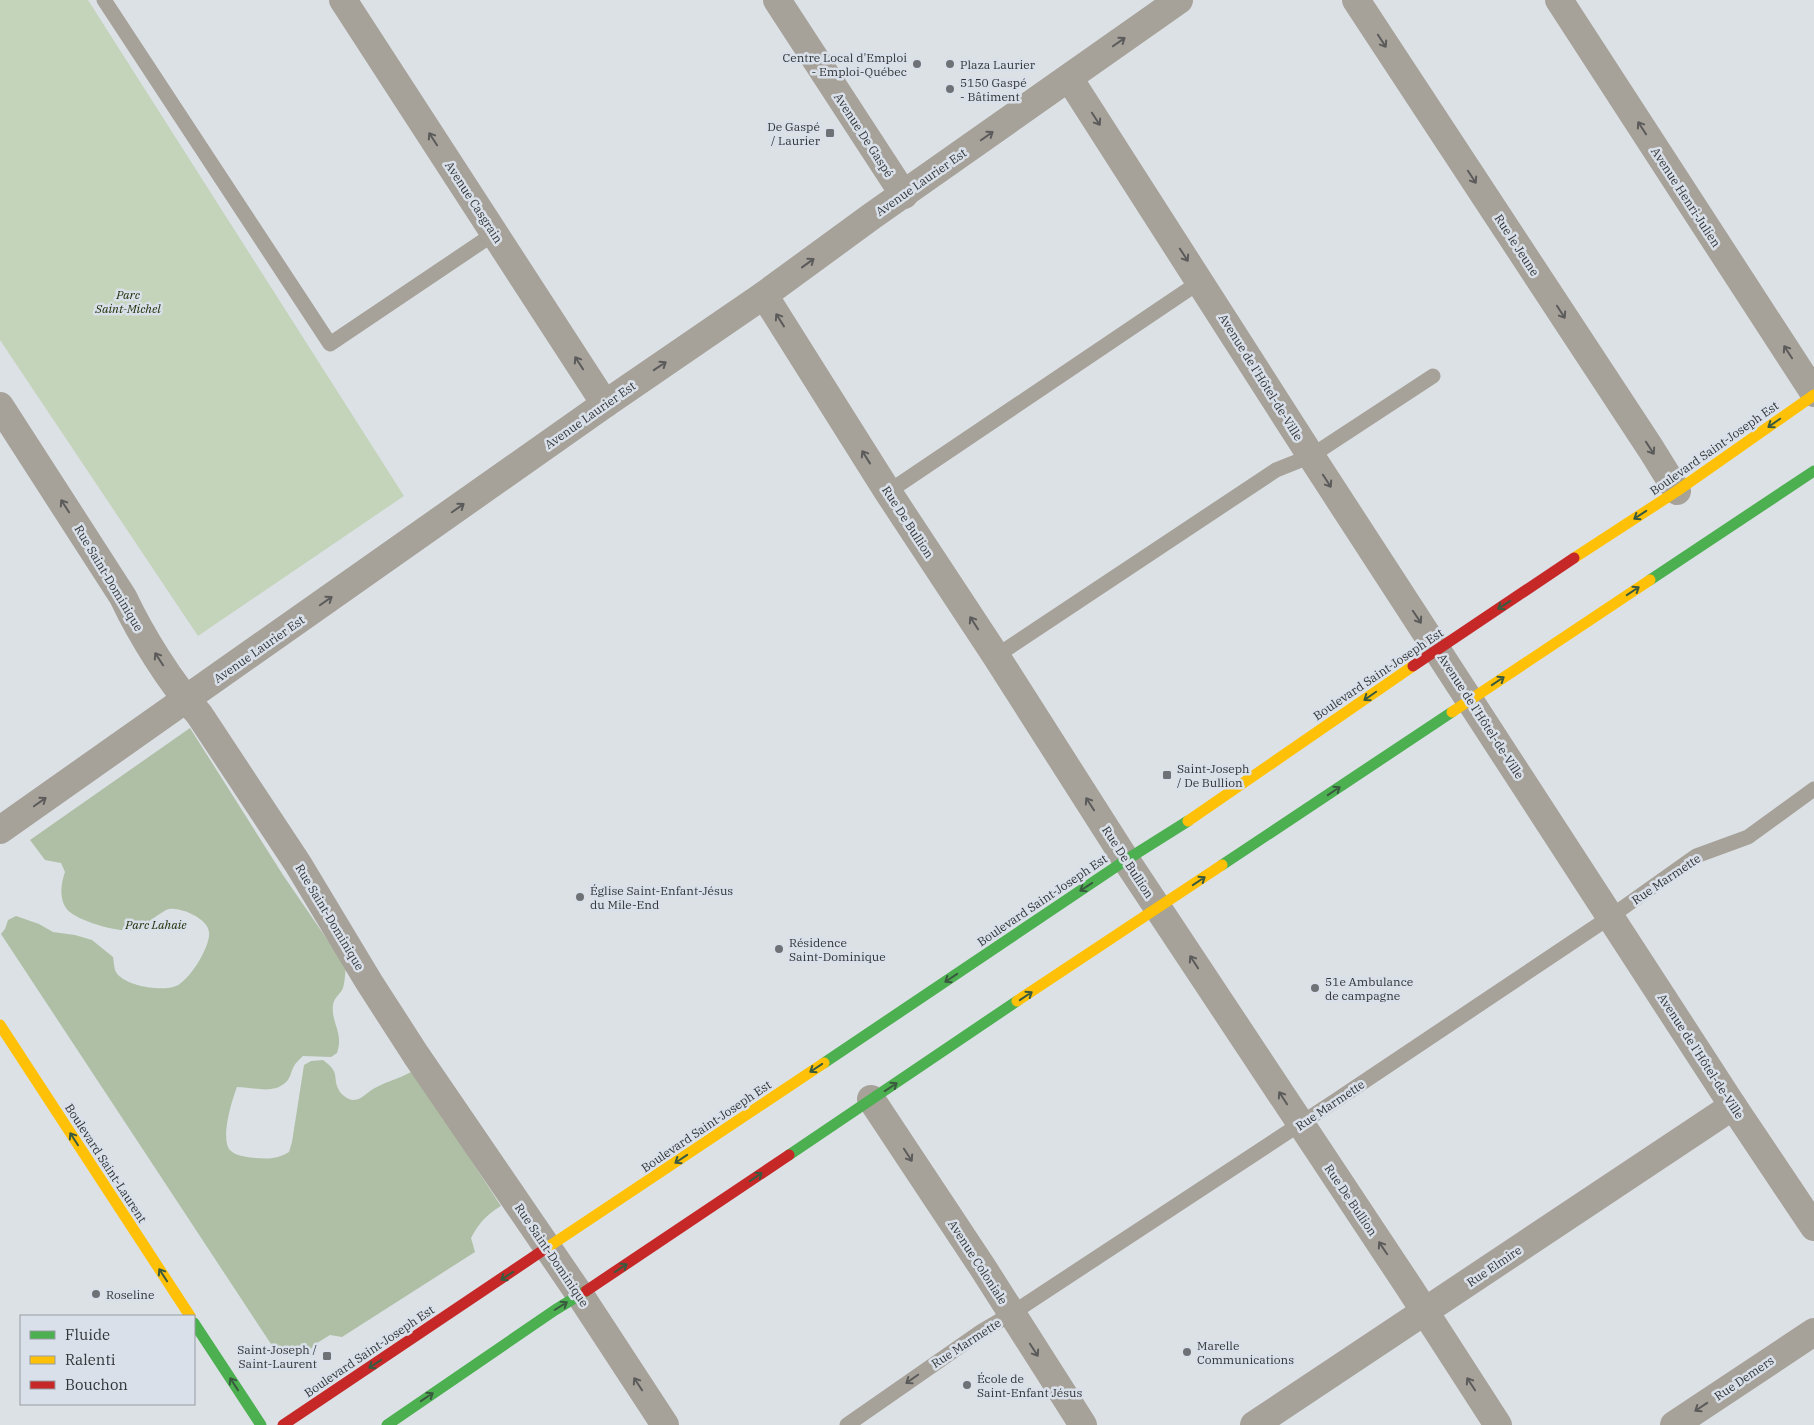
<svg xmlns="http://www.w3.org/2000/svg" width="1814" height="1425" font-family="'IBM Plex Serif',serif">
  <rect width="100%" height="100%" fill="#dce1e6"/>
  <!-- green -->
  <polygon fill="#c4d4ba" points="0,0 88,0 404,496 198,636 0,340"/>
  <!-- forest -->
  <path fill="#afbfa5" d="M190,728L283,875L346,967C345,973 345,982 343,988C340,995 334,997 333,1005C331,1024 344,1032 337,1053L331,1057L303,1056C299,1060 295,1063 293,1068C291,1072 290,1079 286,1082C273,1095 253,1087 237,1087C232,1100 221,1136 229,1149C234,1156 247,1157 255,1158C269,1159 277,1159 289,1152L292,1142L304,1065L311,1061L323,1060C342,1074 331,1077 340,1092C343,1096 349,1100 353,1100C360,1100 365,1095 370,1091C381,1083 399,1079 413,1071L501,1206C486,1215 479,1223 471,1238L475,1252L342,1337L330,1335L317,1343L305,1354L271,1344L1,934L5,929L8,920L16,916L39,924L53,932L75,935L92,940L113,957C114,962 114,969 116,972C124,986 162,992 176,986C189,981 211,946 209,932C208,922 194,914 184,911C181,910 173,908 169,909C161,911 144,927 133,930C119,933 73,920 66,908C59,898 61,883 65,872L61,863L45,860L30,840Z"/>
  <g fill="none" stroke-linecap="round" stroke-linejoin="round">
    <!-- lane -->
    <g stroke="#a6a199" stroke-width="15">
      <polyline points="104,0 330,344 495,233"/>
      <polyline points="888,492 1201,281"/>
      <polyline points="996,656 1276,470 1311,456 1433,376"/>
      <polyline points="847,1425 982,1331 1011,1314 1335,1101 1610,917 1696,856 1748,837 1814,789"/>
    </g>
    <!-- street -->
    <g stroke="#a6a199" stroke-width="28">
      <polyline points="343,0 605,404"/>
      <polyline points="777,0 904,195"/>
      <polyline points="1356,0 1651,449 1677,491"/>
      <polyline points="1559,0 1814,393"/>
      <polyline points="1069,78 1311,456 1733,1106 1814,1227"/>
      <polyline points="764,295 888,492 996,656 1126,860 1409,1287 1498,1425"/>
      <path d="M0,406L123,597C141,635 171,684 199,714L298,864L369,982L416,1055L580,1295L665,1425"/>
      <polyline points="0,830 605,404 764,295 872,216 1179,0"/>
      <polyline points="871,1099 983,1268 1083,1425"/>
      <polyline points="1254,1425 1733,1106"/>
      <polyline points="1674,1425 1814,1332"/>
    </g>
    <!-- fast -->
    <g stroke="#4caf50" stroke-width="11">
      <polyline points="1650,580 1814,471"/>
      <polyline points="1222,865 1452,712"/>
      <polyline points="824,1063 1126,860 1188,821"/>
      <polyline points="789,1155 1017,1001"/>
      <polyline points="194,1323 261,1425"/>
      <polyline points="387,1425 555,1310 586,1291"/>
    </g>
    <!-- slow -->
    <g stroke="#ffc107" stroke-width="11">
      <polyline points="1574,558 1677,491 1814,395"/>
      <polyline points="1452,712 1650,580"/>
      <polyline points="1188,821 1413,666"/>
      <polyline points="1017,1001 1222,865"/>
      <polyline points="0,1025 190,1316"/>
      <polyline points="545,1249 824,1063"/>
    </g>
    <!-- jam -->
    <g stroke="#c62828" stroke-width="11">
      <polyline points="1413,666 1574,558"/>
      <polyline points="586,1291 789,1155"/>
      <polyline points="283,1425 545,1249"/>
    </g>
  </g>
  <!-- one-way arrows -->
  <defs><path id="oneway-shaft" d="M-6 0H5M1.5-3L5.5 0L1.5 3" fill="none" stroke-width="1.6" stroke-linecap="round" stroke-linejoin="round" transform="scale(1.25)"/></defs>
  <g stroke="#5b5b5b">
    <use href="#oneway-shaft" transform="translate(1382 41) rotate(57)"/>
    <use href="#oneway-shaft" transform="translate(1119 42) rotate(-35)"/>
    <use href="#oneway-shaft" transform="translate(1096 119) rotate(57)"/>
    <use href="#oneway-shaft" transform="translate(1642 128) rotate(-123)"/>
    <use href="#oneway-shaft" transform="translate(987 136) rotate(-35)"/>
    <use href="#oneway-shaft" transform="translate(433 139) rotate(-123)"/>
    <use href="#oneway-shaft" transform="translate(1472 177) rotate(57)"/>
    <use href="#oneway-shaft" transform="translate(1184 255) rotate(57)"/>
    <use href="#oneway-shaft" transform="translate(808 263) rotate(-36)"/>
    <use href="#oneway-shaft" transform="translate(1561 312) rotate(57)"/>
    <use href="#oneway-shaft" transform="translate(780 320) rotate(-122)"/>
    <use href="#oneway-shaft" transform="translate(1788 352) rotate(-123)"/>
    <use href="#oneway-shaft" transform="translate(579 363) rotate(-123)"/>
    <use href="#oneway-shaft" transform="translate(660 366) rotate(-34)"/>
    <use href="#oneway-shaft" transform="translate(1650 448) rotate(57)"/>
    <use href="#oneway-shaft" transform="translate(866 457) rotate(-122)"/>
    <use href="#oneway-shaft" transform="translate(1327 481) rotate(57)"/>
    <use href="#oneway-shaft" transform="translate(65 506) rotate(-123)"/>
    <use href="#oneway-shaft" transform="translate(458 508) rotate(-35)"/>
    <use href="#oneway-shaft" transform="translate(326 601) rotate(-35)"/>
    <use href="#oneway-shaft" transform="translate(1417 617) rotate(56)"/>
    <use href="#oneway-shaft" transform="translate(974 623) rotate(-123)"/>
    <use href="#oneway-shaft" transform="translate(159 659) rotate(-123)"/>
    <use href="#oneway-shaft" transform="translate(40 802) rotate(-35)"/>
    <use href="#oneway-shaft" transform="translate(1090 804) rotate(-123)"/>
    <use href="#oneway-shaft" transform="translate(1194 962) rotate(-123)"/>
    <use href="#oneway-shaft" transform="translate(1283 1098) rotate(-123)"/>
    <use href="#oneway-shaft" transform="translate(908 1155) rotate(57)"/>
    <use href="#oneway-shaft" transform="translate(1383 1248) rotate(-124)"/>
    <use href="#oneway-shaft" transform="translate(1034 1350) rotate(57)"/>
    <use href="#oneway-shaft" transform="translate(912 1379) rotate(145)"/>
    <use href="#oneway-shaft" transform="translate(638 1384) rotate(-123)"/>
    <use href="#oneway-shaft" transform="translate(1471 1384) rotate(-123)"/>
    <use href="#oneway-shaft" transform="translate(1701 1407) rotate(146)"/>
  </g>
  <g stroke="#3a5a40">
    <use href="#oneway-shaft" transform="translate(1774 423) rotate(145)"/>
    <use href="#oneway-shaft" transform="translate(1640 515) rotate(147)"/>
    <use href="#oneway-shaft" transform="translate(1633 591) rotate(-34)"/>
    <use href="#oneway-shaft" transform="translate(1504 605) rotate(147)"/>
    <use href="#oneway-shaft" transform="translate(1498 681) rotate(-34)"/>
    <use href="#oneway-shaft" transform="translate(1370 696) rotate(145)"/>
    <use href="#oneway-shaft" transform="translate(1334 791) rotate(-34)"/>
    <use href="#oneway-shaft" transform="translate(1199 881) rotate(-34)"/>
    <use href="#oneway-shaft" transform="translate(1086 887) rotate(146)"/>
    <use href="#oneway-shaft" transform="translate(951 978) rotate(146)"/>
    <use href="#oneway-shaft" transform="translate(1026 996) rotate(-34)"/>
    <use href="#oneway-shaft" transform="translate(816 1068) rotate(146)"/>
    <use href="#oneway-shaft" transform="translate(891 1087) rotate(-34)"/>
    <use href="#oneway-shaft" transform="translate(74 1139) rotate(-123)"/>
    <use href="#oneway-shaft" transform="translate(681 1159) rotate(146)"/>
    <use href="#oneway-shaft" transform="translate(756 1177) rotate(-34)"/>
    <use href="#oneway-shaft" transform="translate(621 1268) rotate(-34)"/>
    <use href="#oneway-shaft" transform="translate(163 1275) rotate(-123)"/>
    <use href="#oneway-shaft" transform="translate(507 1276) rotate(146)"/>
    <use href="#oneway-shaft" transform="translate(561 1306) rotate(-32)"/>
    <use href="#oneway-shaft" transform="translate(375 1364) rotate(146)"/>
    <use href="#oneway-shaft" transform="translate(234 1384) rotate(-123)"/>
    <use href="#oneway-shaft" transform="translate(427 1397) rotate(-34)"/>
  </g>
  <!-- markers -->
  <g fill="#6e7276" stroke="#d9e0e9" stroke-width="2">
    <circle cx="917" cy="64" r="5"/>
    <circle cx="950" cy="64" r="5"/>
    <circle cx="950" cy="89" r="5"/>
    <rect x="825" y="128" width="10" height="10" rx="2.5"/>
    <rect x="1162" y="770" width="10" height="10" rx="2.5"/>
    <circle cx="580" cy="897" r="5"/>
    <circle cx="779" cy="949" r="5"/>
    <circle cx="1315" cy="988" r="5"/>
    <circle cx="96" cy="1294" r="5"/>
    <circle cx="1187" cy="1352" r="5"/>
    <rect x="322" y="1351" width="10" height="10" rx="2.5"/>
    <circle cx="967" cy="1385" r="5"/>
  </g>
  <g text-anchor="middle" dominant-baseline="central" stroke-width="5" stroke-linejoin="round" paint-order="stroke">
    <!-- poi labels -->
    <g font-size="12" fill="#333639" stroke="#d9e0e9" text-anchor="start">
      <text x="907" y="57" text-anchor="end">Centre Local d'Emploi<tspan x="907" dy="14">- Emploi-Québec</tspan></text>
      <text x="960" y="64">Plaza Laurier</text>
      <text x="960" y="82">5150 Gaspé<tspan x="960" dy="14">- Bâtiment</tspan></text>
      <text x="820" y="126" text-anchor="end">De Gaspé<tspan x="820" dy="14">/ Laurier</tspan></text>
      <text x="1177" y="768">Saint-Joseph<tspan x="1177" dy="14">/ De Bullion</tspan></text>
      <text x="590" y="890">Église Saint-Enfant-Jésus<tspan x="590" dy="14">du Mile-End</tspan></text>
      <text x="789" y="942">Résidence<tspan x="789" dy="14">Saint-Dominique</tspan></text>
      <text x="1325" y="981">51e Ambulance<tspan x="1325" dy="14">de campagne</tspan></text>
      <text x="106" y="1294">Roseline</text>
      <text x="1197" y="1345">Marelle<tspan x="1197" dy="14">Communications</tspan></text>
      <text x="317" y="1349" text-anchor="end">Saint-Joseph /<tspan x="317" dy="14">Saint-Laurent</tspan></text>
      <text x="977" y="1378">École de<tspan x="977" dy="14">Saint-Enfant Jésus</tspan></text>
    </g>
    <!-- street labels -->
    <g font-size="12" fill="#333639" stroke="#d9e0e9">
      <text transform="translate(864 135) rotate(57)">Avenue De Gaspé</text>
      <text transform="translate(921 182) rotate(-35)">Avenue Laurier Est</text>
      <text transform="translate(1686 197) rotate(57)">Avenue Henri-Julien</text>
      <text transform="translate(474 202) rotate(57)">Avenue Casgrain</text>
      <text transform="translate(1517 245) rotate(57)">Rue le Jeune</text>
      <text transform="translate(1261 377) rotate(58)">Avenue de l'Hôtel-de-Ville</text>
      <text transform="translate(590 415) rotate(-35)">Avenue Laurier Est</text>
      <text transform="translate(1714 448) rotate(-35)">Boulevard Saint-Joseph Est</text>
      <text transform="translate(908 522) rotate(57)">Rue De Bullion</text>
      <text transform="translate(109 578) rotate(59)">Rue Saint-Dominique</text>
      <text transform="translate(259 649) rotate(-35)">Avenue Laurier Est</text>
      <text transform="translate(1378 674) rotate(-34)">Boulevard Saint-Joseph Est</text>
      <text transform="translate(1481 716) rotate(57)">Avenue de l'Hôtel-de-Ville</text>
      <text transform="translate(1128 862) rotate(57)">Rue De Bullion</text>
      <text transform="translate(1666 879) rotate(-34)">Rue Marmette</text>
      <text transform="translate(1042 900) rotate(-34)">Boulevard Saint-Joseph Est</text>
      <text transform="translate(330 917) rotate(59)">Rue Saint-Dominique</text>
      <text transform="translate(1701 1056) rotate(57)">Avenue de l'Hôtel-de-Ville</text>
      <text transform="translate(1330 1105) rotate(-34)">Rue Marmette</text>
      <text transform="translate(706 1126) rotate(-34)">Boulevard Saint-Joseph Est</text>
      <text transform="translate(106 1163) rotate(57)">Boulevard Saint-Laurent</text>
      <text transform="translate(1351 1200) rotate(56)">Rue De Bullion</text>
      <text transform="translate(552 1255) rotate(56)">Rue Saint-Dominique</text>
      <text transform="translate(978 1262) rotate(57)">Avenue Coloniale</text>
      <text transform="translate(1494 1266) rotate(-34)">Rue Elmire</text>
      <text transform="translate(966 1343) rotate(-33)">Rue Marmette</text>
      <text transform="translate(369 1351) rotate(-34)">Boulevard Saint-Joseph Est</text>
      <text transform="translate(1744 1378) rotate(-34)">Rue Demers</text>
    </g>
    <!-- park labels -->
    <g font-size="12" font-style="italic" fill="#203109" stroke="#d9e0e9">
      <text x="128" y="294">Parc<tspan x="128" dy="14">Saint-Michel</tspan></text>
      <text x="156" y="924">Parc Lahaie</text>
    </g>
  </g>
  <!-- legend -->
  <rect x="20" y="1315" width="175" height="90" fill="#d9e0e9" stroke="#979ca3"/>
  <rect x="30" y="1331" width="25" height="8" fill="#4caf50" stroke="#979ca3"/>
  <text x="65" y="1340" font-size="15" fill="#333639">Fluide</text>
  <rect x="30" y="1356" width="25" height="8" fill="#ffc107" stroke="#979ca3"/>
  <text x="65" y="1365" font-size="15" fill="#333639">Ralenti</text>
  <rect x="30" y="1381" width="25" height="8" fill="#c62828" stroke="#979ca3"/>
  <text x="65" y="1390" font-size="15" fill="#333639">Bouchon</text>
</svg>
